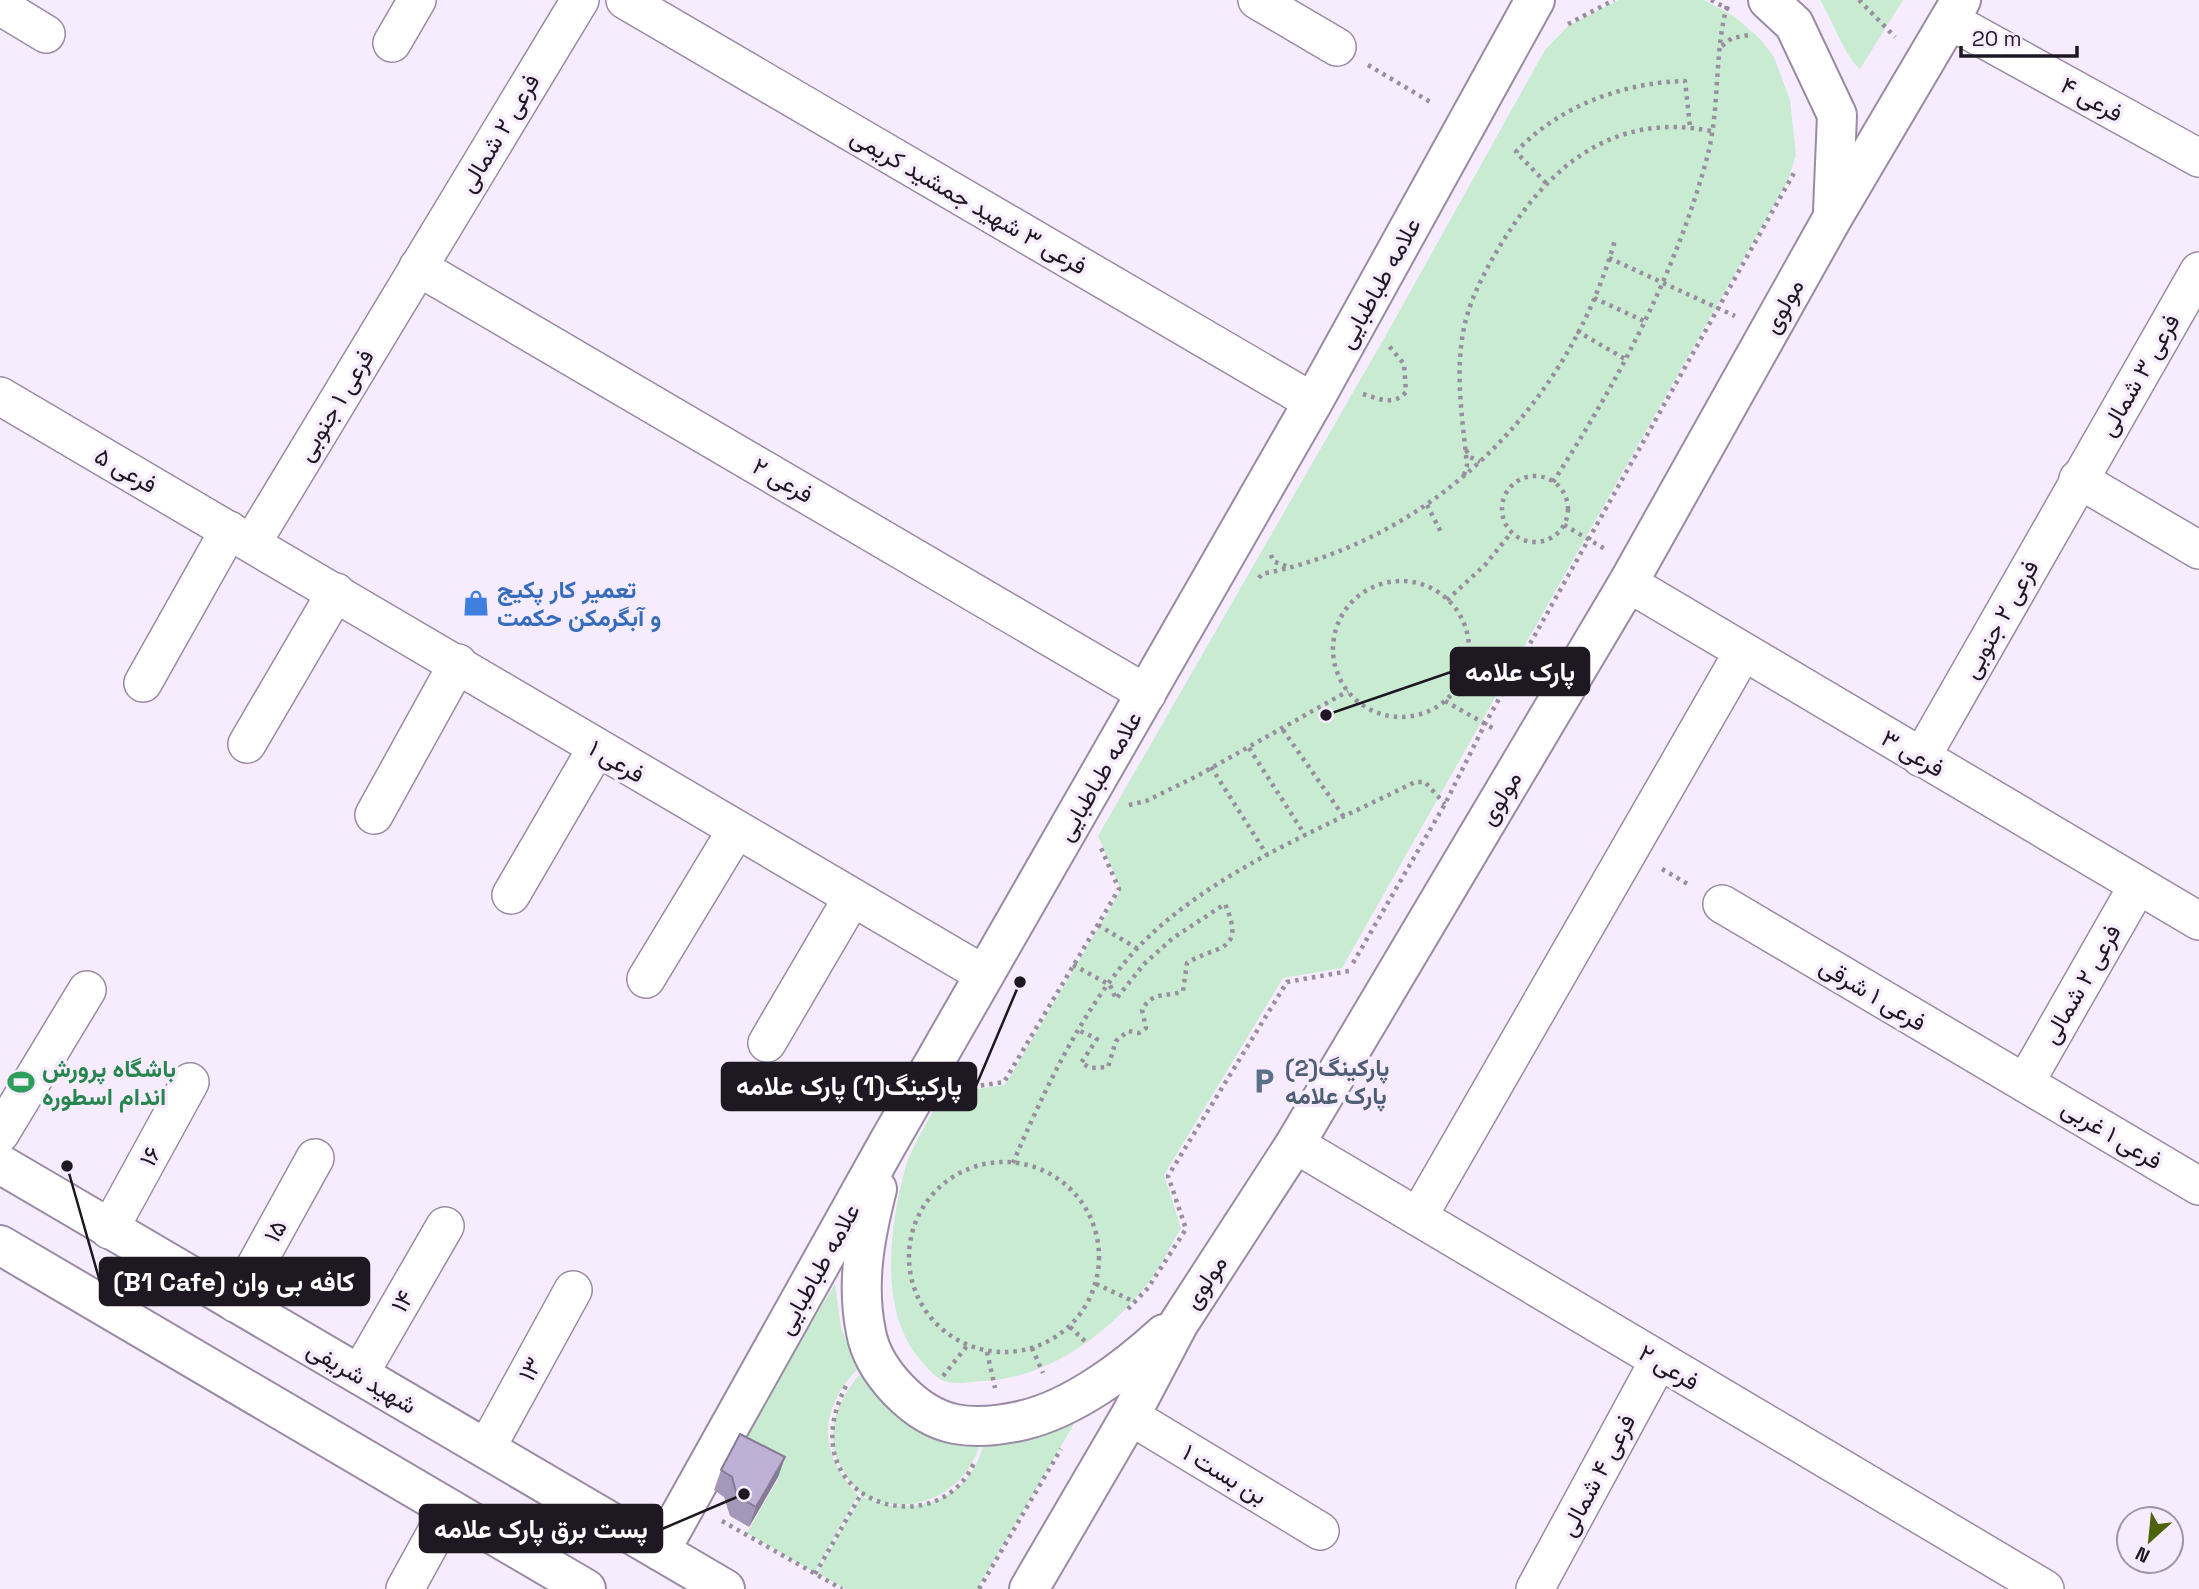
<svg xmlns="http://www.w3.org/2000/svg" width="2199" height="1589" font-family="'Space Grotesk',Vazirmatn,sans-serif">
  <rect width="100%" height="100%" fill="#f6ecfd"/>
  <!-- green -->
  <g fill="#c9ebd1">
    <path d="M1619,0H1704L1735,17L1760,39L1774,57L1790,100L1796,155L1788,180L1342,968L1283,978L1164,1175L1181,1228C1170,1247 1159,1270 1145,1287C1105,1336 1049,1377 985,1381C974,1381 958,1385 948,1382C938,1380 929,1370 923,1363C878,1315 889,1229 905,1169C912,1144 931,1117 943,1094L1005,1085L1121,890L1098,836L1390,328L1545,50L1568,26Z"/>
    <path d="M1820,0H1903L1860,69C1845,57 1832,19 1820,0Z"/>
    <path d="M835,1284L841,1328L858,1368C818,1411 818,1453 858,1495L816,1570L812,1571L747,1533L779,1477L734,1451Z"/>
    <path d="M864,1370L980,1440C971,1492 909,1521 863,1495C854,1490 848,1479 843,1471C821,1435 838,1397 864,1370Z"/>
    <path d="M1081,1412L977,1589H846L819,1574L818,1571L861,1496C913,1520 971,1501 984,1442Z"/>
  </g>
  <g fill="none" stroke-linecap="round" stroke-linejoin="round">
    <!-- street casing -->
    <g stroke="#9a8ba5" stroke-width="40">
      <g id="street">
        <polyline points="625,0 1313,402"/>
        <polyline points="1257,0 1337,47"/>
        <polyline points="0,6 46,34"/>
        <polyline points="1949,20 2199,158"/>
        <polyline points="392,43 417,0"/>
        <polyline points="418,267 1147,694"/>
        <path d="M0,396C329,588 655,784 985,975"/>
        <polyline points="2078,479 2199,550"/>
        <polyline points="252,543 580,0"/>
        <polyline points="1628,583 2199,921"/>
        <polyline points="143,683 229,530"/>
        <polyline points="247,744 336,592"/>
        <polyline points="1921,758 2199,271"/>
        <polyline points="374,815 458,663"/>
        <polyline points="511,895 596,749"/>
        <polyline points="1722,904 2199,1186"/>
        <polyline points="646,979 735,832"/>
        <polyline points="767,1043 852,898"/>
        <polyline points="2025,1083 2138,885"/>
        <polyline points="0,1134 87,990"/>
        <polyline points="1295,1144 2045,1589"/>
        <polyline points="1418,1217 1743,652"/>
        <polyline points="109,1230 190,1082"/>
        <polyline points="235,1303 315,1158"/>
        <polyline points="359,1375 445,1226"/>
        <polyline points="1130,1416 1320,1531"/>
        <polyline points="486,1449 573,1290"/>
        <polyline points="405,1589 449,1509"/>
        <polyline points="1535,1589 1659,1360"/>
      </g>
    </g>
    <!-- secondary casing -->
    <g stroke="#9a8ba5" stroke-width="42">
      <g id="secondary">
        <polyline points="1768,0 1794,24 1837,115 1833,211"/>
        <polyline points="0,1164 725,1589"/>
        <path d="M877,1189C865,1236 856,1283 866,1332C873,1371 915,1416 955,1424C976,1428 1003,1425 1024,1420C1074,1408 1127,1368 1164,1334"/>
        <polyline points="0,1245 586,1589"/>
        <polyline points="660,1551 888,1143 1313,402 1535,0"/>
        <polyline points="1029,1589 1130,1416 1179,1323 1295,1144 1628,583 1833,217 1961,0"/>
      </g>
    </g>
    <!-- path -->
    <g stroke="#978f9d" stroke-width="4.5" stroke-dasharray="3.5 5" stroke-linecap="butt">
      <polyline points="1711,0 1730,10"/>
      <polyline points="1859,0 1895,37"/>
      <polyline points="1568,24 1614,0"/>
      <polyline points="1722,46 1732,38 1749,35"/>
      <polyline points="1368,65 1432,103"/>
      <path d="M1546,183L1516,152C1557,107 1624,82 1685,81L1690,127"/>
      <polyline points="1609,258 1735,316"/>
      <polyline points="1594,298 1644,321"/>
      <polyline points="1577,331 1625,359"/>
      <path d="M1363,394C1378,398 1393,407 1406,392L1404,364L1389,346"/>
      <polyline points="1466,450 1470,457 1480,462"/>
      <path d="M1464,475L1467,466C1463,421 1455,378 1463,333C1468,303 1483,275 1498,249C1546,169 1611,111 1711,131"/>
      <circle cx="1535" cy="509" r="33"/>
      <path d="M1553,482C1619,380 1677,271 1708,154C1720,106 1714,53 1727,6"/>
      <polyline points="1427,505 1442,534"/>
      <polyline points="1564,525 1605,549"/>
      <polyline points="1271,555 1273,561 1291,568"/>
      <path d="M1259,578L1262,574C1433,540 1568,407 1615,240"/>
      <circle cx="1401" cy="649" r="68"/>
      <polyline points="1447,600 1485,565 1511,533"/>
      <polyline points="1445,701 1496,730"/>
      <polyline points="1283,730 1344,817"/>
      <polyline points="1249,748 1305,835"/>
      <polyline points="1211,767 1267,855"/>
      <polyline points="1129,805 1146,801 1197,776 1348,691"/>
      <polyline points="1662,869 1691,886"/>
      <polyline points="1098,925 1138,949"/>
      <polyline points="1353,963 1445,804 1485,724 1794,173"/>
      <path d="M1073,965L1110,985L1116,999L1144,964L1173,938L1225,904C1247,954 1215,945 1187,963L1183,991C1166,998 1153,990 1142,1010L1146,1028L1139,1033L1128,1031L1116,1041L1108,1067L1091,1068L1081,1063L1097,1039L1080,1031"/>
      <polyline points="964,1088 1004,1082 1119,889 1101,848"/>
      <circle cx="1004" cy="1257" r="95"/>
      <path d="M1013,1163C1046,1086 1093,985 1157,929C1232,863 1327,826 1415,782H1425L1445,804"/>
      <polyline points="1096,1284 1135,1302"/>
      <polyline points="1128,1309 1148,1288 1186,1229 1168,1176 1287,982 1349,971"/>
      <polyline points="1070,1327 1088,1344"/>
      <polyline points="1032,1348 1043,1373"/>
      <polyline points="987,1352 995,1388"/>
      <polyline points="943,1376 967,1346"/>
      <path d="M846,1386C787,1501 936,1548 974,1463"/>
      <polyline points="722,1521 842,1589"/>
      <polyline points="815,1574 860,1496"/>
      <polyline points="979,1589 1061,1449"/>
    </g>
    <!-- street -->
    <use href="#street" stroke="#fff" stroke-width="37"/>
    <!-- secondary -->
    <use href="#secondary" stroke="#fff" stroke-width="38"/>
  </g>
  <!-- wall -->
  <polygon fill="#a497b7" points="785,1457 778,1477 749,1527 730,1516 724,1497 714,1490 721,1470"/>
  <!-- shaded-wall -->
  <polygon fill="#867b95" points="785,1457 778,1477 749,1527 756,1507"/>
  <!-- building -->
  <polygon fill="#bfb0d5" stroke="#867b95" stroke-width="2" points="740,1434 785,1457 756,1507 737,1496 732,1477 721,1470"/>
  <!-- icons -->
  <defs>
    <g id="shop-bare" transform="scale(2.1)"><path d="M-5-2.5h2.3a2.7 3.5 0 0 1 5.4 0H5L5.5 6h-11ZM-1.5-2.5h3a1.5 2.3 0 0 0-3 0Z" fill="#3f7fe0" stroke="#f6ecfd" stroke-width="2.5" paint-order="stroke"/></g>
    <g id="parking-bare" transform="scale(2.1)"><path d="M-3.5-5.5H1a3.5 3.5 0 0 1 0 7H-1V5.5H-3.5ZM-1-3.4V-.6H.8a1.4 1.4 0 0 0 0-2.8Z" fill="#5c6f8a" stroke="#f6ecfd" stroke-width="2.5" paint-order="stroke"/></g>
    <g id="stadium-bare" transform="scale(2.1)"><path d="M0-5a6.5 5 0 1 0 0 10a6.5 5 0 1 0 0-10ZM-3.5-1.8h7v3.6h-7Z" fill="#2e9e5b" stroke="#f6ecfd" stroke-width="2.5" paint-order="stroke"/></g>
  </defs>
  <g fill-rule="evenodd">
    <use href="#shop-bare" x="476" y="603"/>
    <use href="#parking-bare" x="1264" y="1081"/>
    <use href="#stadium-bare" x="21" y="1082"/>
  </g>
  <g text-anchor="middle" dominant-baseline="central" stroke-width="7" stroke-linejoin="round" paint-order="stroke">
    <!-- street labels -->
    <g font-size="24" fill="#1e1822" stroke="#f6ecfd">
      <text transform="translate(2092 99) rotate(29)">فرعی ۴</text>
      <text transform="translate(499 133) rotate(-59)">فرعی ۲ شمالی</text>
      <text transform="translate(969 201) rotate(30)">فرعی ۳ شهید جمشید کریمی</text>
      <text transform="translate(1379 283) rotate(-61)">علامه طباطبایی</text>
      <text transform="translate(1783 306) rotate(-61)">مولوی</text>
      <text transform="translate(2139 375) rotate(-60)">فرعی ۳ شمالی</text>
      <text transform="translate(335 405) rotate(-59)">فرعی ۱ جنوبی</text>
      <text transform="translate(126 470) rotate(30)">فرعی ۵</text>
      <text transform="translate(783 480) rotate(30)">فرعی ۲</text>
      <text transform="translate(2000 619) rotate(-61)">فرعی ۲ جنوبی</text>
      <text transform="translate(1913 753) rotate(31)">فرعی ۳</text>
      <text transform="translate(617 761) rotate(31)">فرعی ۱</text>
      <text transform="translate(1099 776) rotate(-60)">علامه طباطبایی</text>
      <text transform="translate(1500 798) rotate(-59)">مولوی</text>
      <text transform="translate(2081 984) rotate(-60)">فرعی ۲ شمالی</text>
      <text transform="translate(1873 994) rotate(31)">فرعی ۱ شرقی</text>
      <text transform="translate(2112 1134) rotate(31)">فرعی ۱ غربی</text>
      <text transform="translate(150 1156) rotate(-61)">۱۶</text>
      <text transform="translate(275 1231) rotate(-61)">۱۵</text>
      <text transform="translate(818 1269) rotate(-61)">علامه طباطبایی</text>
      <text transform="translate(1205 1282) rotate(-57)">مولوی</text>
      <text transform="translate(402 1301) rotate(-60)">۱۴</text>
      <text transform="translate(1669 1367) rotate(31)">فرعی ۲</text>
      <text transform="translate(530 1369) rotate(-61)">۱۳</text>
      <text transform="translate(362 1377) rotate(30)">شهید شریفی</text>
      <text transform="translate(1225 1474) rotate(31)">بن بست ۱</text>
      <text transform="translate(1597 1475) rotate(-62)">فرعی ۴ شمالی</text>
    </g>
    <!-- shop labels -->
    <g font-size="24" font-weight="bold" fill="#366cbe" stroke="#f6ecfd" text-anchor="start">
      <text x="497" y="589">تعمیر کار پکیج<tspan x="497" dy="28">و آبگرمکن حکمت</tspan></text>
    </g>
    <!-- service labels -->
    <g font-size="24" font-weight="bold" fill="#4e5e75" stroke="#f6ecfd" text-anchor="start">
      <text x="1285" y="1067">پارکینگ(2)<tspan x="1285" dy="28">پارک علامه</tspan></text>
    </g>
    <!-- leisure labels -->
    <g font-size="24" font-weight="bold" fill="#27864d" stroke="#f6ecfd" text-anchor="start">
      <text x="42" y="1068">باشگاه پرورش<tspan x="42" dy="28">اندام اسطوره</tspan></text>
    </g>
  </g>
  <!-- callouts -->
  <path fill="none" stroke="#1e1822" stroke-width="2.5" d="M1326 715L1451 672M1020 982L976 1086M67 1166L100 1282M744 1494L662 1529"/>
  <g fill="#1e1822" stroke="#f6ecfd" stroke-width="2.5">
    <circle cx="1326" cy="715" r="7"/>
    <circle cx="1020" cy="982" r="7"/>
    <circle cx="67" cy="1166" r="7"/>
    <circle cx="744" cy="1494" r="7"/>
  </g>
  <g fill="#1e1822" stroke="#1e1822" stroke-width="2.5">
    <rect x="1451" y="648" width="138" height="47" rx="7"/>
    <rect x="722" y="1063" width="254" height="47" rx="7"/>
    <rect x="100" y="1258" width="269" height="47" rx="7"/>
    <rect x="420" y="1505" width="242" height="47" rx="7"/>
  </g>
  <g font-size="26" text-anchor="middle" font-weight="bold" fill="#fff">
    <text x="1520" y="681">پارک علامه</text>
    <text x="849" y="1095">پارکینگ(1) پارک علامه</text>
    <text x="234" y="1291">(B1 Cafe) کافه بی وان</text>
    <text x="541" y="1538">پست برق پارک علامه</text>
  </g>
  <!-- north arrow -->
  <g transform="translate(2150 1540) rotate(207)"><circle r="33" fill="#f6ecfd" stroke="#a097a5" stroke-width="2"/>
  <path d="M0-5L12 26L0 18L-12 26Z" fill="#4e620c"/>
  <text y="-10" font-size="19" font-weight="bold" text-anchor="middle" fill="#1e1822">N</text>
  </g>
  <!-- scale -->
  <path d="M1961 46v10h116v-10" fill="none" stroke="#1e1822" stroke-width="3.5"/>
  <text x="1972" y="46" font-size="21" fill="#1e1822" stroke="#f6ecfd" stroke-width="5" paint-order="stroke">20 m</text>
</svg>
